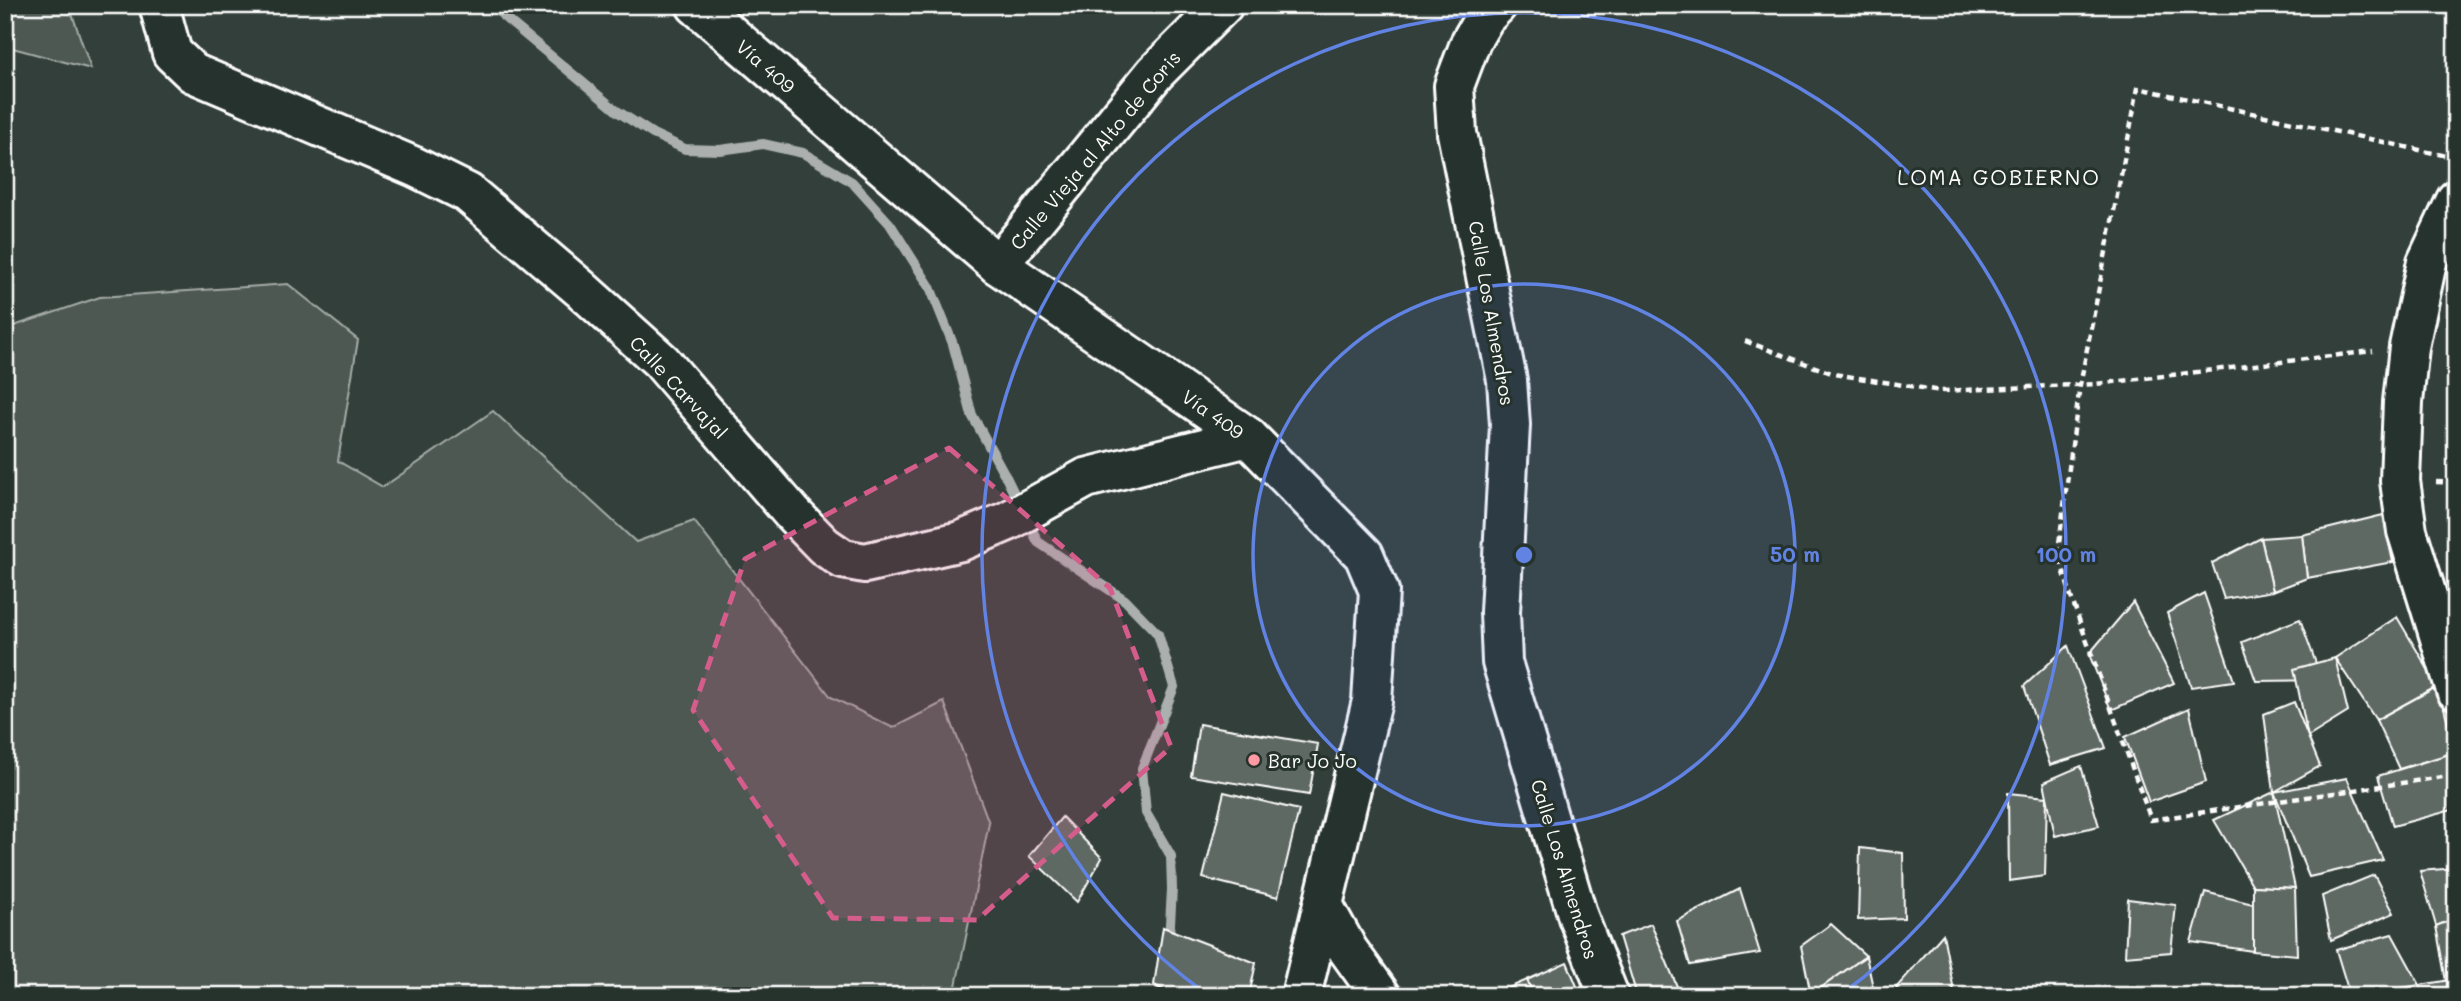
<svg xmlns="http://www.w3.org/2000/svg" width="2461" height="1001" font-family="Mali,sans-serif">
  <rect width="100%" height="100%" fill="#333f3a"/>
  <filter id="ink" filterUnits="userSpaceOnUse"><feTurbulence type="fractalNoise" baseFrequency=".0143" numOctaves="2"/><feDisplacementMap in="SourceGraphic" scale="14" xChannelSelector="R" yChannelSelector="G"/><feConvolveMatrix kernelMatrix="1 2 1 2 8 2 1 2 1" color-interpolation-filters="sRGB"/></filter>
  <g filter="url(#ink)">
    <!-- green -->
    <g fill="#4d5853" stroke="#a6aca9" stroke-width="2">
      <polygon points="5,5 69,5 91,69 5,46"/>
      <polygon points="288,284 358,340 338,461 383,487 493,411 636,542 694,521 831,697 893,728 944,702 989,823 954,996 5,996 5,329 100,297"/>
    </g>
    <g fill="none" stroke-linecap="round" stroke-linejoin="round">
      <!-- stream -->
      <g stroke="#abb0ae" stroke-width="10">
        <polyline points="495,5 504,17 617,111 653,134 685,149 720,150 763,144 803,153 852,182 890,224 930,287 953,344 972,415 1005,475 1038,542 1125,600 1158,634 1174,687 1142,768 1146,813 1171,856 1172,889 1169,941"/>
        <polyline points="1161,996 1164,978"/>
      </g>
    </g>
    <!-- building -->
    <g fill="#5f6964" stroke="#fff" stroke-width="2">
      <polygon points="2383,515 2393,562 2307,578 2302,535"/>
      <polygon points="2302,535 2307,578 2273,591 2261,538"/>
      <polygon points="2261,538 2273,591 2224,599 2212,563"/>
      <polygon points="2204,593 2234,681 2191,687 2167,613"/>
      <polygon points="2133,602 2174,683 2111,710 2089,654"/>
      <polygon points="2397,617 2438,686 2376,720 2335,658"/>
      <polygon points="2300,619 2322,680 2256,681 2242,642"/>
      <polygon points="2068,646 2106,748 2050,765 2024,686"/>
      <polygon points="2335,658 2348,712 2308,737 2294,669"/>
      <polygon points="2438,686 2456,752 2399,769 2376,720"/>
      <polygon points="2294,702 2320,766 2274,792 2264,714"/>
      <polygon points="2189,708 2206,782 2149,802 2125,737"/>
      <polygon points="1199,724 1318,744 1309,795 1191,776"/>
      <polygon points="2456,752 2456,809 2393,826 2378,776"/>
      <polygon points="2081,766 2099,826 2055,836 2044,782"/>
      <polygon points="2347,778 2383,860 2309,877 2274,792"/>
      <polygon points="1224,792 1299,810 1278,897 1203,878"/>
      <polygon points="2274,792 2295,888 2253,886 2214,820"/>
      <polygon points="2008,793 2047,797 2045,876 2009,881"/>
      <polygon points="1062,817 1102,858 1077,902 1029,856"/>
      <polygon points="1860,848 1903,853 1904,918 1858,920"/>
      <polygon points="2456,868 2456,918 2436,926 2420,871"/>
      <polygon points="2374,875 2394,913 2331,940 2322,896"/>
      <polygon points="2253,886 2295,888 2297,955 2253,951"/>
      <polygon points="1740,889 1760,953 1690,965 1677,921"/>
      <polygon points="2205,892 2253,904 2253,951 2191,942"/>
      <polygon points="2128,899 2176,905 2171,952 2125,956"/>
      <polygon points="2456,918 2456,979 2446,981 2436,926"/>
      <polygon points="1651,924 1681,996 1637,996 1619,936"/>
      <polygon points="1831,924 1866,956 1811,995 1801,946"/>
      <polygon points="1163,927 1256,963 1249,996 1176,996 1154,985"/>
      <polygon points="1943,934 1955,996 1901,996 1896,988"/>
      <polygon points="2392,934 2420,985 2350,996 2336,950"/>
      <polygon points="1866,956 1875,996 1811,996 1811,995"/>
      <polygon points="1567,962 1581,996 1534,996 1527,980"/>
      <polygon points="2456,979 2456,996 2422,996 2420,985"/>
      <polygon points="1527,980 1534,996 1490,996"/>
    </g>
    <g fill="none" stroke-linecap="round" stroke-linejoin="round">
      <!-- minor casing -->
      <g stroke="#fff" stroke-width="44">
        <g id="minor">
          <polyline points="159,5 172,53 193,73 415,167 468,193 581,289 661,361 792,513 824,546 843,559 865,563 961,541 1008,521 1086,478 1248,437"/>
          <polyline points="696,5 998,265 1248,437 1364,555 1379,591 1372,701 1301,996"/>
          <polyline points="1497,5 1485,17 1471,41 1454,86 1457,133 1507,380 1510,425 1500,612 1502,662 1578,917 1609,996"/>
          <polyline points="2456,200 2427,262 2409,347 2403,402 2400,481 2407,531 2456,690"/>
          <polyline points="998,265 1155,73 1223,5"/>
          <polyline points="1323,905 1348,950 1381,996"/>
        </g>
      </g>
      <!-- path -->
      <g stroke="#fff" stroke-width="4.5" stroke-dasharray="7 5" stroke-linecap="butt">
        <polyline points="2456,158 2138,88 2080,385 2058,551 2071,597 2151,820 2456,775"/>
        <polyline points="1745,341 1834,374 1941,391 2096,384 2373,351"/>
        <polyline points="2436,482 2456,483"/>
      </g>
      <!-- minor -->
      <use href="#minor" stroke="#26332d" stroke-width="38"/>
    </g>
  </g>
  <!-- marked area -->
  <path fill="#d45d8c" fill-opacity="0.2" stroke="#d45d8c" stroke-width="5" stroke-dasharray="14 9" stroke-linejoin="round" d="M949,448L1110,588L1171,747L977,920L833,918L693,710L745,559Z"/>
  <!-- distance rings -->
  <circle cx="1524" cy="555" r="271" fill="#6183e4" fill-opacity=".12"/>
  <g fill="none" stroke="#6183e4" stroke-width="3.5">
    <circle cx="1524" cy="555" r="271"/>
    <path d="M1205 993A542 542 0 1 1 1843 993"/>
  </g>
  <!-- markers -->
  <circle fill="#ff9aa2" stroke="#26332d" stroke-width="2.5" cx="1254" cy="760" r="7"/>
  <g text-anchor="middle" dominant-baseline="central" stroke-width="6" stroke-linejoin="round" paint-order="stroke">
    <!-- street labels -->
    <g font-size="19" fill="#fff" stroke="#26332d">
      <text transform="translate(766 66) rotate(41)">Vía 409</text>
      <text transform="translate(1095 150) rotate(-50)">Calle Vieja al Alto de Coris</text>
      <text transform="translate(1492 313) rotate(80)">Calle Los Almendros</text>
      <text transform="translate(679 387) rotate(47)">Calle Carvajal</text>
      <text transform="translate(1213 414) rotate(35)">Vía 409</text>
      <text transform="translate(1565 869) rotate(73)">Calle Los Almendros</text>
    </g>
    <!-- poi labels -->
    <g font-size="19" fill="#fff" stroke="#26332d" text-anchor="start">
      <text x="1268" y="760">Bar Jo Jo</text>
    </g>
    <!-- neighbourhood labels -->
    <g font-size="21" letter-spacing="2" fill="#fff" stroke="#26332d">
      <text x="1999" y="176">LOMA GOBIERNO</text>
    </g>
  </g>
  <circle cx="1524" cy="555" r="10" fill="#6183e4" stroke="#26332d" stroke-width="3.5"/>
  <g font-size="21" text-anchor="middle" font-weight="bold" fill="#6183e4" stroke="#26332d" stroke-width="6" stroke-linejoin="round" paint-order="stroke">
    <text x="1795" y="562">50 m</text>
    <text x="2066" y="562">100 m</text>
  </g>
  <!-- margin -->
  <rect width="2461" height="1001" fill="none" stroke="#26332d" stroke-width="28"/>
  <rect x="14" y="14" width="2433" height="973" fill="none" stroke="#fff" stroke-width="2.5" filter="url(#ink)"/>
</svg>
